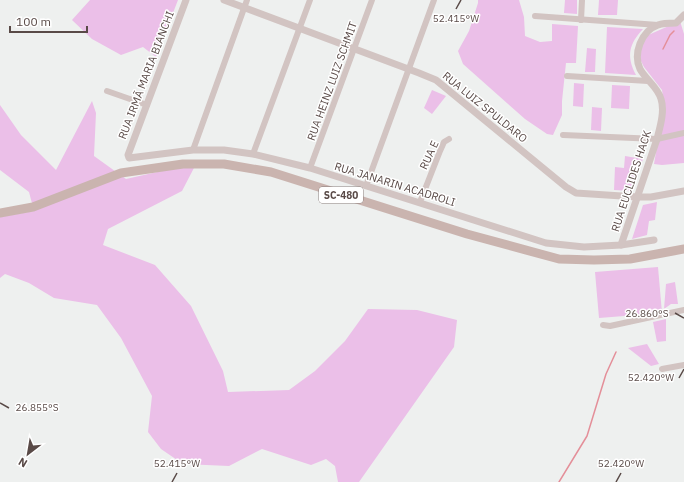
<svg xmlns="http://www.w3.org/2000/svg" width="684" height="482" font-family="'IBM Plex Sans',sans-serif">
  <rect width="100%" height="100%" fill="#eef0ef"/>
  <!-- green -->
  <g fill="#ebbfe8">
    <polygon points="90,0 178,0 156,57 143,47 121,55 92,39 72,20"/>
    <polygon points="478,0 519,0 524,17 525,36 540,42 552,41 552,24 578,26 576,63 566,63 562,101 562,115 553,135 547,134 525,119 463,64 458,51 469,31 478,3"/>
    <polygon points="565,0 577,0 577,14 564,13"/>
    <polygon points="599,0 618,0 617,15 598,15"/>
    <polygon points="680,21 684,34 684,163 662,165 654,164 664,104 662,90 644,67 639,57 641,45 646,36"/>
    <path d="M607,27L643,29C629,44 626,56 636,75L605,73Z"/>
    <polygon points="587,48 596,49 595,72 585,72"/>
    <polygon points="574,83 584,84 583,107 573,106"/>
    <polygon points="612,85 630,86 629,109 611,108"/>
    <polygon points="432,90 446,96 432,114 424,108"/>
    <polygon points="92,101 96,113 94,156 126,179 184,166 195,166 182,191 108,229 103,245 155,265 191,306 223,371 228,392 289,390 315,371 345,341 368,309 417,310 457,320 454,347 359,482 338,482 335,466 326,459 311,465 262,449 229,466 183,464 161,449 148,432 152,396 121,338 97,305 54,298 29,283 5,274 0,278 0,217 34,211 29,192 0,170 0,105 21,135 56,170"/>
    <polygon points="592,107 602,108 601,131 591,130"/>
    <polygon points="625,156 643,159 632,191 614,190 615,167 624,168"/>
    <polygon points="657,202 655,220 649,221 647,235 632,239 643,205"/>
    <polygon points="658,267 662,313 599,318 595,272"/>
    <polygon points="675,282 678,304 671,304 664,309 666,284"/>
    <polygon points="666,319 666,341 657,342 653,322"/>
    <polygon points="647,344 659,364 651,366 628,348"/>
  </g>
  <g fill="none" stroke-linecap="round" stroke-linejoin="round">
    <!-- stream -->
    <g stroke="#e48f99" stroke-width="1.5">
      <polyline points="663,49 670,35 674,31"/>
      <polyline points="559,482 587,436 606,374 616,352"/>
    </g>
    <!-- minor -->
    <g stroke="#d2c4c2" stroke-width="6">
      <polyline points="535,16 658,25"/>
      <polyline points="581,20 582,0"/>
      <polyline points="567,76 648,81"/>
      <polyline points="107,91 147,105"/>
      <polyline points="563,135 657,139 684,133"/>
      <polyline points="193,150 247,0"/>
      <polyline points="253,154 310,0"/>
      <polyline points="310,168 372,0"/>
      <polyline points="366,186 434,0"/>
      <polyline points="420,202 440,151 444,142 449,139"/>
      <polyline points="603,325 610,326 684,310"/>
      <polyline points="662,369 684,365"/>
    </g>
    <!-- tertiary -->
    <g stroke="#d2c4c2" stroke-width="7">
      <polyline points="186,0 128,155 129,158 193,150 224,150 253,154 310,168 546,243 584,247 621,245 654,240"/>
      <polyline points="224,0 419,73 436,80 566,187 576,193 637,197 651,197 684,191"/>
      <path d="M621,245L657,139C660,127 665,111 661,99C658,87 646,80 640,69C633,54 641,31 658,25C663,23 671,23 676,23L684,15"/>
    </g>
    <!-- primary -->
    <polyline stroke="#cab4af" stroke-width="9" points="0,213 33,207 121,173 183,164 224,164 271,172 467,234 559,259 594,260 630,259 684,249"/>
  </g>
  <!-- ticks -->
  <path fill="none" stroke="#594a47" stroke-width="1.5" d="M456,9L461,0M675,313L684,318M679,378L684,369M0,403L9,408M172,482L177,473M616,482L621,473"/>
  <g text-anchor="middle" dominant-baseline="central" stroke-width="3" stroke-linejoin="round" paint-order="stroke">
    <!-- shield labels -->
    <rect fill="#fff" stroke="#8b807e" stroke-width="1" x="319" y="187" width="44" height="16" rx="3"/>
    <g font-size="10" font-weight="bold" fill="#594a47">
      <text x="341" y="195">SC-480</text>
    </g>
    <!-- street labels -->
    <g font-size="11" fill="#594a47" stroke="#fff">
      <text transform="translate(146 75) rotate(-69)">RUA IRMÃ MARIA BIANCHI</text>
      <text transform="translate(332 81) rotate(-70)">RUA HEINZ LUIZ SCHMIT</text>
      <text transform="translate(485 107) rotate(39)">RUA LUIZ SPULDARO</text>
      <text transform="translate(429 155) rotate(-65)">RUA E</text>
      <text transform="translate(631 181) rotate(-72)">RUA EUCLIDES HACK</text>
      <text transform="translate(395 184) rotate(17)">RUA JANARIN ACADROLI</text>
    </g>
  </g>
  <g font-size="10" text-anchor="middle" fill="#594a47" stroke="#fff" stroke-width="3" stroke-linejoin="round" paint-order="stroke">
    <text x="456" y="22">52.415°W</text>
    <text x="647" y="317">26.860°S</text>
    <text x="651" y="381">52.420°W</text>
    <text x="37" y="411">26.855°S</text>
    <text x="177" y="467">52.415°W</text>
    <text x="621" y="467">52.420°W</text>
  </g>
  <!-- north arrow -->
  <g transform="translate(28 454) rotate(211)" stroke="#ffffff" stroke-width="3" paint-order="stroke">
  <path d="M0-3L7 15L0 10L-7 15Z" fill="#594a47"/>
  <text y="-6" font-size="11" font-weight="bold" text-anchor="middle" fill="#594a47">N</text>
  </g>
  <!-- scale -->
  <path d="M10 26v6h77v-6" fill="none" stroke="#594a47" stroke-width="2"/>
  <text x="16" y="26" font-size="12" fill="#594a47" stroke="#ffffff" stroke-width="3" paint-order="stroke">100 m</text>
</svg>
